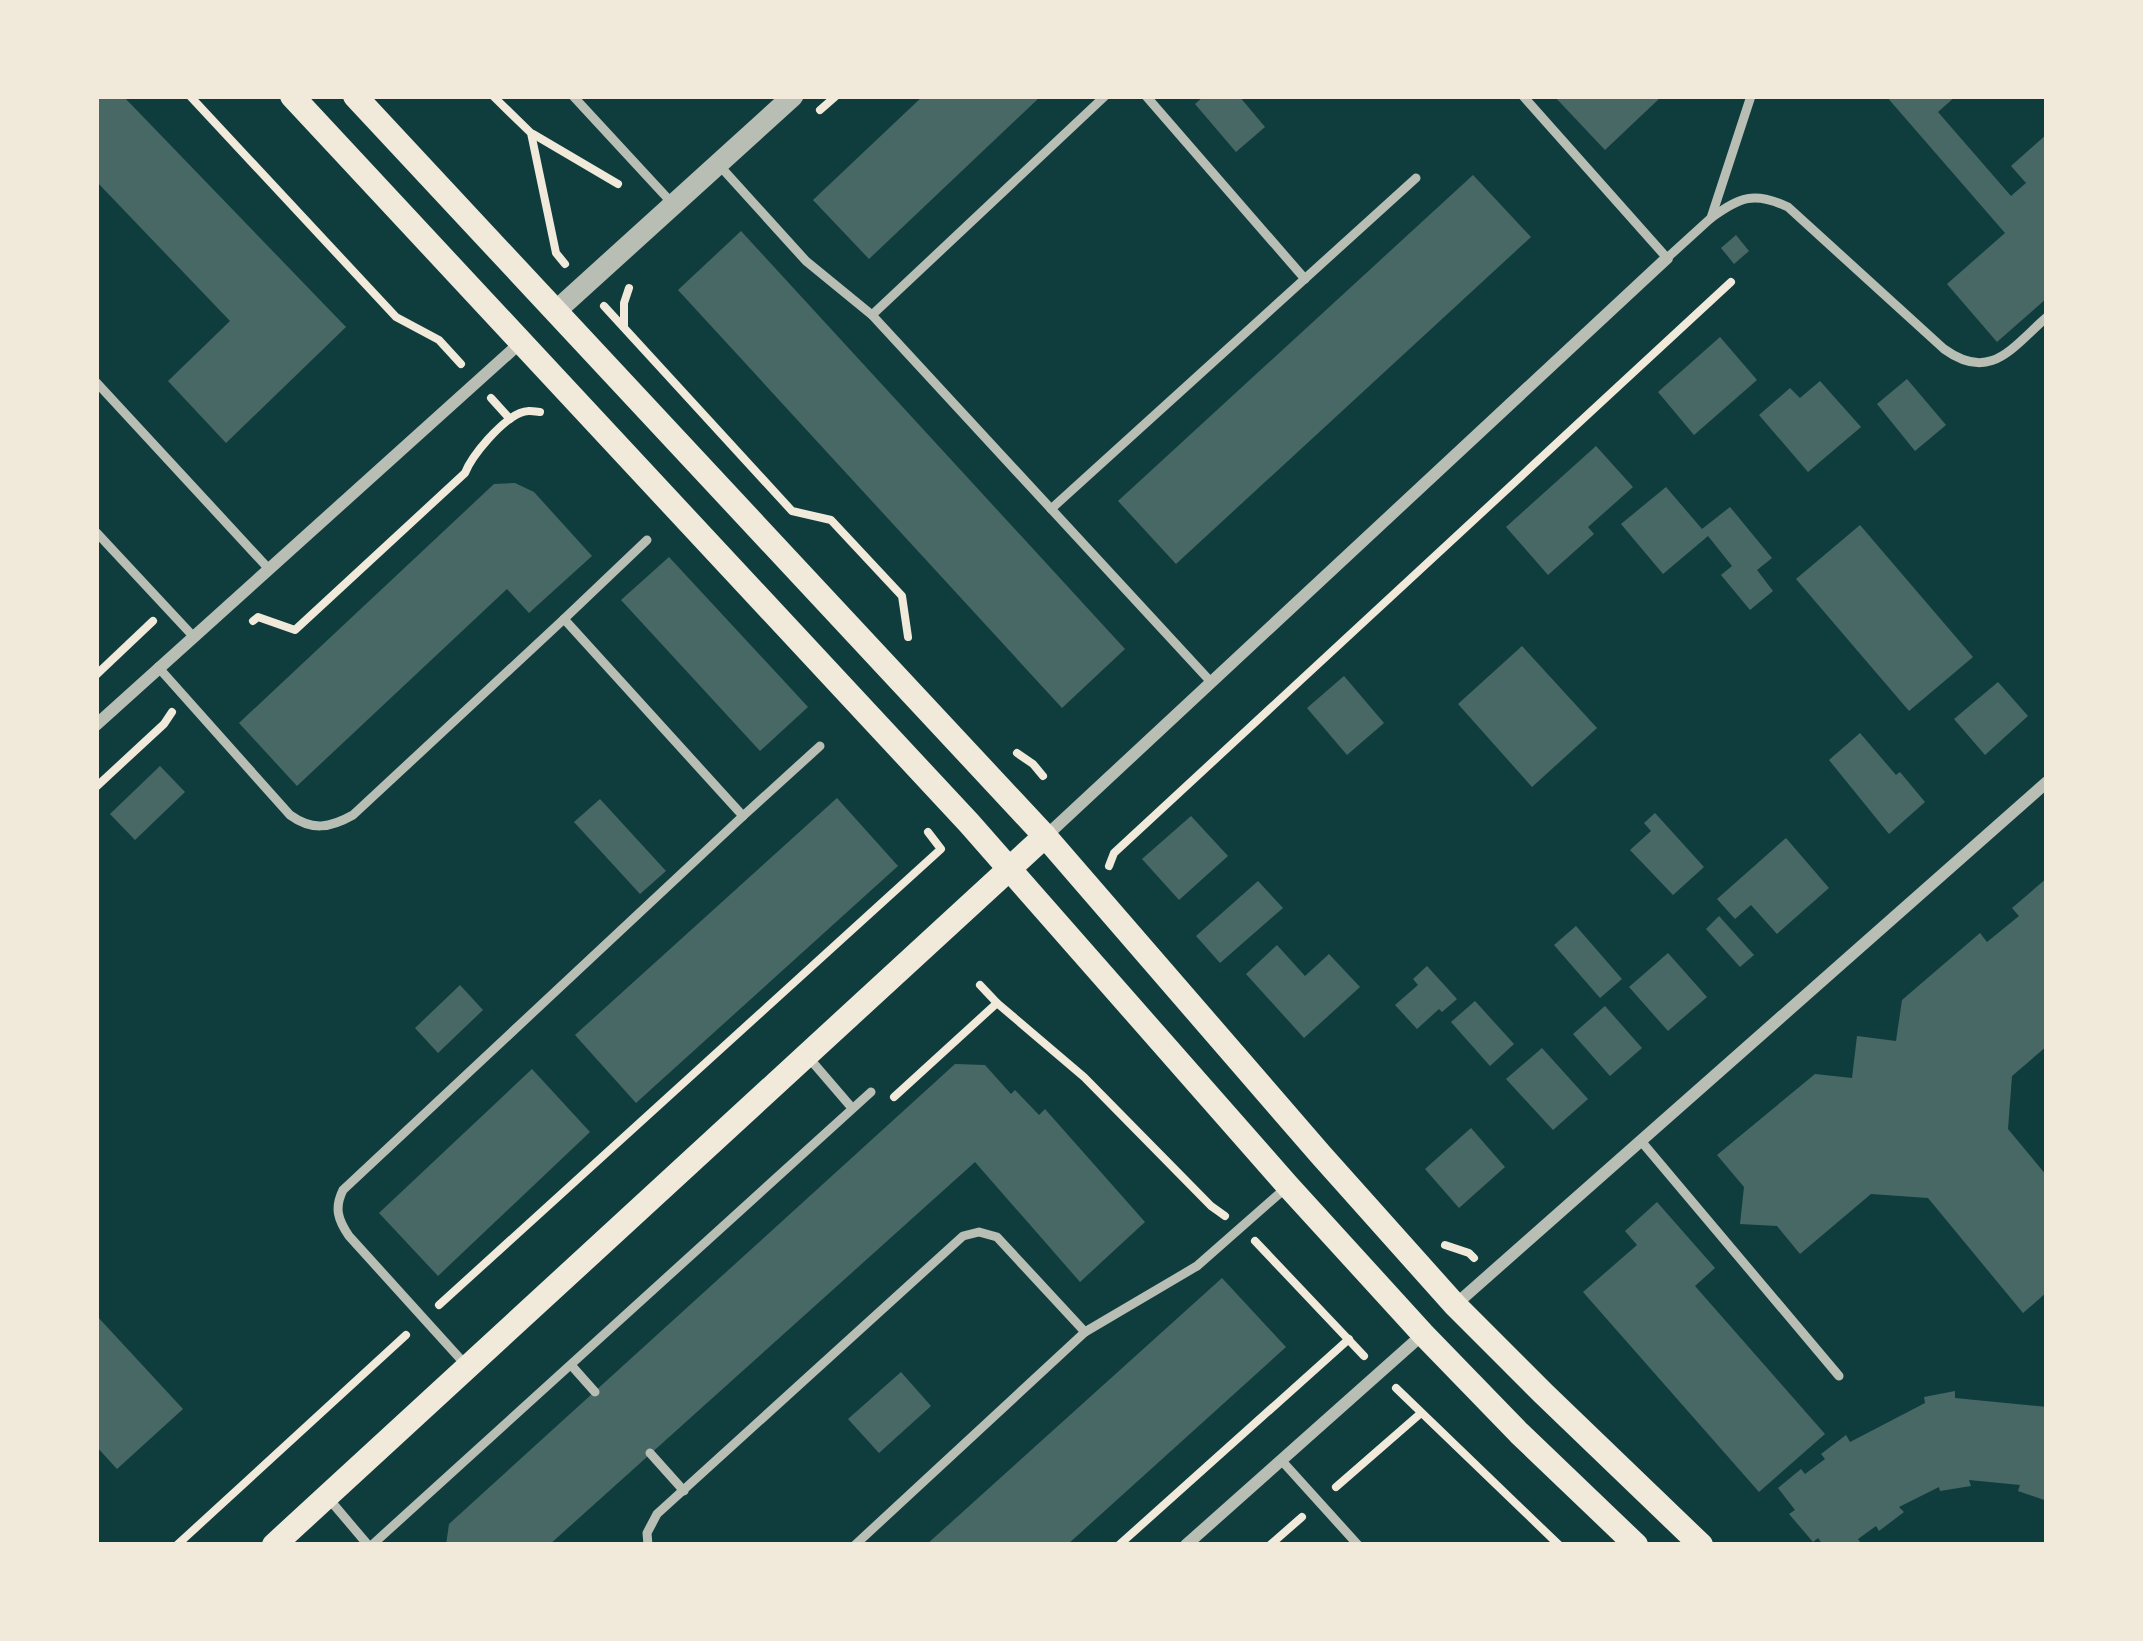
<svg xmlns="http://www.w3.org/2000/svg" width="2143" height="1641" font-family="'Work Sans',sans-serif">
  <rect width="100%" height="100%" fill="#0f3d3e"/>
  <!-- building -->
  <g fill="#486865">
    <polygon points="96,96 123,96 346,327 226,443 168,381 230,321 96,181"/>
    <polygon points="923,96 1041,96 869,259 813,200"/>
    <polygon points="1204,96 1239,96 1265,127 1236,152 1195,104"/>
    <polygon points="1554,96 1662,96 1605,150"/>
    <polygon points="1886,96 1956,96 1938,112 2011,196 2026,183 2011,166 2047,134 2047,298 1997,342 1947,284 2005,233"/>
    <polygon points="1473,175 1531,237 1176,564 1118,501"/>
    <polygon points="741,231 1125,649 1062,708 678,290"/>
    <polygon points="1736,235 1749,251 1734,264 1721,248"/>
    <polygon points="1720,337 1757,380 1694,435 1658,392"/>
    <polygon points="1907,379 1946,425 1915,451 1877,404"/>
    <polygon points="1820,381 1861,427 1808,472 1759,415 1790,388 1800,398"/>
    <polygon points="1596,446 1633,487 1588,527 1594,534 1548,575 1506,527"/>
    <polygon points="515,483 534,492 592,556 529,613 507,589 297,786 239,723 494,484"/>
    <polygon points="1666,487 1702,529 1730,507 1772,558 1757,570 1773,591 1750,610 1721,575 1732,566 1708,536 1663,574 1621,524"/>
    <polygon points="1860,525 1973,657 1909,711 1796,579"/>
    <polygon points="669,557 808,707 760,751 621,600"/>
    <polygon points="1522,646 1597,728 1532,787 1458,704"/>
    <polygon points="1344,676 1384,723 1347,755 1307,708"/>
    <polygon points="1998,682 2028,716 1985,755 1954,719"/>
    <polygon points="1860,733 1896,775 1900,772 1925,802 1889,834 1829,760"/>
    <polygon points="160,766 185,792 135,840 110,814"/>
    <polygon points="837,798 898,866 636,1103 575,1035"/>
    <polygon points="600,799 666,871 640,894 574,822"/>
    <polygon points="1655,813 1704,867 1673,895 1630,850 1651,831 1644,823"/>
    <polygon points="1191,816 1228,856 1179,900 1142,859"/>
    <polygon points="1786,838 1829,888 1777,934 1751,905 1735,919 1717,899"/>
    <polygon points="2047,878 2047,1046 2012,1076 2008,1129 2047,1176 2047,1292 2023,1313 1928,1198 1871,1194 1800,1254 1777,1226 1740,1224 1744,1187 1717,1155 1815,1074 1852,1078 1857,1036 1896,1041 1902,1000 1980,933 1987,942 2019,916 2012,908"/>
    <polygon points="1258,881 1283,908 1220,963 1196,936"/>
    <polygon points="1719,916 1754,955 1740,967 1706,929"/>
    <polygon points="1576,926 1622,979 1600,998 1554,945"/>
    <polygon points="1277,945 1305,976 1329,954 1360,987 1304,1038 1246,974"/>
    <polygon points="1668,953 1707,997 1668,1031 1629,987"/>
    <polygon points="1427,966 1457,999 1442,1012 1439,1009 1417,1029 1395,1005 1418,985 1413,979"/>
    <polygon points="460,985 483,1010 438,1053 415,1028"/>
    <polygon points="1475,1001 1514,1044 1490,1066 1451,1022"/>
    <polygon points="1605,1006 1642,1048 1610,1076 1573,1034"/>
    <polygon points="1542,1048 1588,1099 1553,1130 1506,1079"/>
    <polygon points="955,1064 985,1065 1011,1094 1015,1090 1039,1115 1045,1109 1145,1222 1080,1282 975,1162 549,1545 446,1545 449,1524"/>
    <polygon points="532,1069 590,1132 438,1276 379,1213"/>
    <polygon points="1471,1128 1505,1167 1459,1208 1425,1169"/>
    <polygon points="1657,1202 1715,1268 1695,1286 1825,1434 1759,1492 1583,1292 1637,1245 1625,1231"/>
    <polygon points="1222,1278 1286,1347 1067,1545 926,1545"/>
    <polygon points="96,1315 183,1409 117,1469 96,1446"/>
    <polygon points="901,1372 931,1406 879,1453 848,1419"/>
    <polygon points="1955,1391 1955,1398 2047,1407 2047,1501 2018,1491 2020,1485 1969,1480 1971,1486 1940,1491 1939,1487 1899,1507 1904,1512 1879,1531 1876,1526 1858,1539 1862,1545 1823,1545 1818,1538 1813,1542 1789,1514 1795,1510 1778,1488 1801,1469 1805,1474 1825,1459 1821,1454 1846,1435 1850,1442 1925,1403 1924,1397"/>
  </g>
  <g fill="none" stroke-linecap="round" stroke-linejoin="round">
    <!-- path -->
    <g stroke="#f1e9da" stroke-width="8">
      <polyline points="190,96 396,317 439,340 461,364"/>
      <polyline points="493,96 531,133 556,253 565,264"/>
      <polyline points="820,110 836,96"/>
      <polyline points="533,134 618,184"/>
      <polyline points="604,306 792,511 831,520 902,596 908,637"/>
      <polyline points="624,326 624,303 629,288"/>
      <polyline points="491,398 510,419"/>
      <path d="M253,621L258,617L295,630L465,473C472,455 501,421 520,413C527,410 532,411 540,412"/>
      <polyline points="96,675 153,621"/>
      <polyline points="1017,753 1033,764 1043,776"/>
      <polyline points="96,787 164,724 172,712"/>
      <polyline points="1109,866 1114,853 1731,282"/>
      <polyline points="980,985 997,1003 1084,1077 1211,1206 1225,1216"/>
      <polyline points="894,1097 997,1003"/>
      <polyline points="1255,1241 1364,1356"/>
      <polyline points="1445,1245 1469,1253 1474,1258"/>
      <polyline points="439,1305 941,849 928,832"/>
      <polyline points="1396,1388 1559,1545"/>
      <polyline points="1336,1487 1421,1413"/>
      <polyline points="177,1545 406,1335"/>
      <polyline points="1119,1545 1349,1339"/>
      <polyline points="1270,1545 1302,1517"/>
    </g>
    <!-- service -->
    <g stroke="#b8beb3" stroke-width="9">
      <polyline points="573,96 671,202"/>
      <polyline points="1146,96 1305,279"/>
      <polyline points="1523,96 1667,258 1711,218 1751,96"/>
      <polyline points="719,165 806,261 872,315 1211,682"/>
      <path d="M1711,218C1740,197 1754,191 1788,207L1944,349C1991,383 2012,347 2047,317"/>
      <polyline points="872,315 1105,96"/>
      <polyline points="96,382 268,568"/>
      <polyline points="1051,509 1416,178"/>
      <polyline points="96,532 192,635"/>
      <polyline points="564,619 647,540"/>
      <path d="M158,667L290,815C312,831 330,828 353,815L564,619L743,816L343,1190C334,1208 338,1220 349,1236L464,1363"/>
      <polyline points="743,816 820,746"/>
      <polyline points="809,1058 852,1108"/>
      <polyline points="1641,1141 1839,1376"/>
      <polyline points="571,1365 595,1392"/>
      <polyline points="650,1453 684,1491"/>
      <polyline points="1282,1461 1358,1545"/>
      <polyline points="329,1499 368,1545"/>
      <polyline points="372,1545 871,1092"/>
      <polyline points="648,1545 647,1533 657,1514 963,1236 979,1232 997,1237 1085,1332"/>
      <polyline points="855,1545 1085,1332 1197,1266 1288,1186"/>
    </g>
    <!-- minor -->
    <g stroke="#b8beb3" stroke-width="12">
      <polyline points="96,725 520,343"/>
      <polyline points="1046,836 1667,258"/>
      <polyline points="1455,1305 2047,782"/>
      <polyline points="1186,1545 1422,1335"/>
    </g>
    <!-- tertiary -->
    <polyline stroke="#b8beb3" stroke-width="21" points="556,311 793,96"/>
    <!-- secondary -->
    <g stroke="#f1e9da" stroke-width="24">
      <polyline points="292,96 969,823 1288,1186 1423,1334 1519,1433 1636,1545"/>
      <polyline points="355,96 1045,836 1321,1155 1455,1305 1544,1394 1701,1545"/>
      <polyline points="274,1545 1045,836"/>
    </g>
  </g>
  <!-- border -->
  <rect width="2143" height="1641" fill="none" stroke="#f1e9da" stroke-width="198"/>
</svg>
